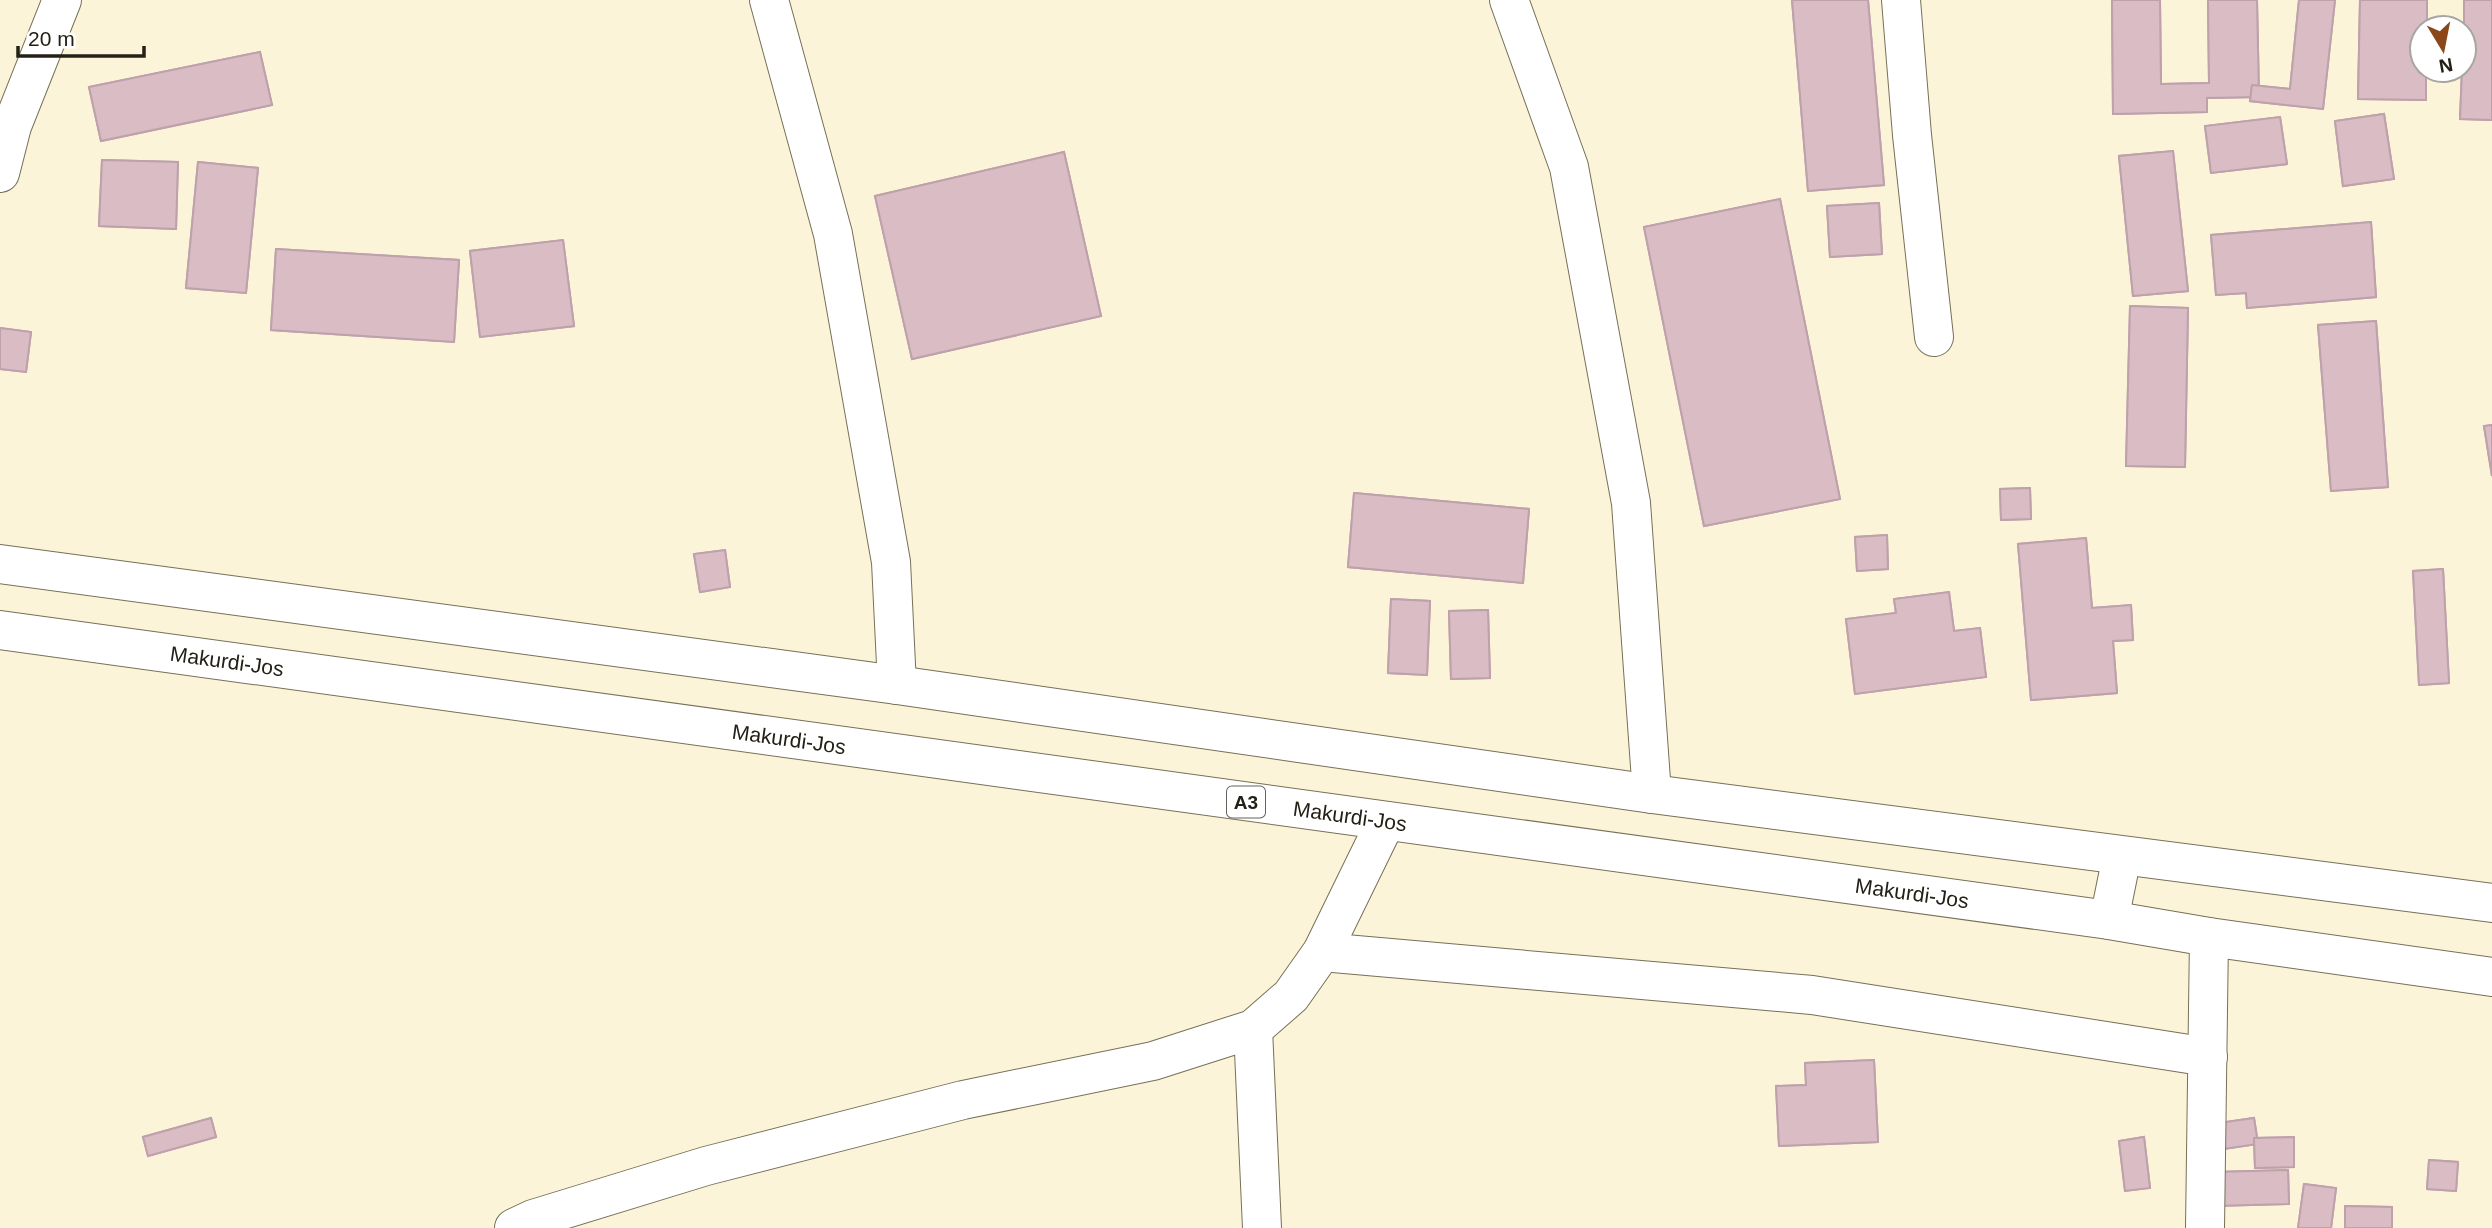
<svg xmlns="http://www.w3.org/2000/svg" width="2492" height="1228" font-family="Arial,sans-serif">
  <rect width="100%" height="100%" fill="#fbf4d9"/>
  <!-- building -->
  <g fill="#dabcc5" stroke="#bea1aa" stroke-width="2">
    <polygon points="1792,0 1868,0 1884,185 1808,191"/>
    <polygon points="1792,0 1868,0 1884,185 1808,191"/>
    <polygon points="2112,0 2160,0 2161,84 2209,83 2208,0 2257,0 2259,97 2207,98 2207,112 2113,114"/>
    <polygon points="2112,0 2160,0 2161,84 2209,83 2208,0 2257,0 2259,97 2207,98 2207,112 2113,114"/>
    <polygon points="2299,0 2335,0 2323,109 2250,101 2252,85 2290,89"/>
    <polygon points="2299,0 2335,0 2323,109 2250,101 2252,85 2290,89"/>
    <polygon points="2360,0 2427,0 2427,28 2422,28 2422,70 2426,70 2426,100 2358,99"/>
    <polygon points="2360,0 2427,0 2427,28 2422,28 2422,70 2426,70 2426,100 2358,99"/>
    <polygon points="2464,0 2492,0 2492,120 2460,119 2462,70 2464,70"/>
    <polygon points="2464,0 2492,0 2492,120 2460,119 2462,70 2464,70"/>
    <polygon points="260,52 272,105 101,141 89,87"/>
    <polygon points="260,52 272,105 101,141 89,87"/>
    <polygon points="2384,114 2394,179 2343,186 2335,121"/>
    <polygon points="2384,114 2394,179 2343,186 2335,121"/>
    <polygon points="2280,117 2287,164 2211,173 2205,126"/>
    <polygon points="2280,117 2287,164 2211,173 2205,126"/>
    <polygon points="2173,151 2188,291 2133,296 2119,156"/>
    <polygon points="2173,151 2188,291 2133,296 2119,156"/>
    <polygon points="1064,152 1101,316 912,359 875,196"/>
    <polygon points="1064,152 1101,316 912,359 875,196"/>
    <polygon points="102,160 178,162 176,229 99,226"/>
    <polygon points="102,160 178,162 176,229 99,226"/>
    <polygon points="198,162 258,168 246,293 186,288"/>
    <polygon points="198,162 258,168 246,293 186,288"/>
    <polygon points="1780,199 1840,499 1704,526 1644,227"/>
    <polygon points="1780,199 1840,499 1704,526 1644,227"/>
    <polygon points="1879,203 1882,254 1830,257 1827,206"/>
    <polygon points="1879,203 1882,254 1830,257 1827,206"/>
    <polygon points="2371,222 2376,297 2247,308 2246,293 2216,295 2211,235"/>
    <polygon points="2371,222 2376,297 2247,308 2246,293 2216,295 2211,235"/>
    <polygon points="563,240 574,326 480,337 470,251"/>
    <polygon points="563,240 574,326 480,337 470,251"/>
    <polygon points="276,249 459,260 454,342 271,330"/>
    <polygon points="276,249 459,260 454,342 271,330"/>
    <polygon points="2130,306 2188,308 2185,467 2126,466"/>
    <polygon points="2130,306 2188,308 2185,467 2126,466"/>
    <polygon points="2376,321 2388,487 2331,491 2318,325"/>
    <polygon points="2376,321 2388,487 2331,491 2318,325"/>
    <polygon points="0,328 31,332 26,372 0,369"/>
    <polygon points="0,328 31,332 26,372 0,369"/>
    <polygon points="2492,425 2492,476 2484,426"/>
    <polygon points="2492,425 2492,476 2484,426"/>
    <polygon points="2030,488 2031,519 2001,520 2000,489"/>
    <polygon points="2030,488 2031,519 2001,520 2000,489"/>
    <polygon points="1354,493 1529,509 1523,583 1348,567"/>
    <polygon points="1354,493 1529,509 1523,583 1348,567"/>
    <polygon points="1887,535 1888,569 1857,571 1855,537"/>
    <polygon points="1887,535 1888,569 1857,571 1855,537"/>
    <polygon points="2086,538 2092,608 2131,605 2133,640 2113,641 2117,693 2031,700 2018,544"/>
    <polygon points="2086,538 2092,608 2131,605 2133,640 2113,641 2117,693 2031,700 2018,544"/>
    <polygon points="725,550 730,587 700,592 694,554"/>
    <polygon points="725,550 730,587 700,592 694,554"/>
    <polygon points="2443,569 2449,683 2419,685 2413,571"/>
    <polygon points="2443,569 2449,683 2419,685 2413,571"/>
    <polygon points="1949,592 1954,631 1980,628 1986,677 1855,694 1846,619 1896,613 1894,599"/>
    <polygon points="1949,592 1954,631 1980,628 1986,677 1855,694 1846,619 1896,613 1894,599"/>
    <polygon points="1391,599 1430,601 1427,675 1388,673"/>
    <polygon points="1391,599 1430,601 1427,675 1388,673"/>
    <polygon points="1488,610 1490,678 1451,679 1449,611"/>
    <polygon points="1488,610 1490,678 1451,679 1449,611"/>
    <polygon points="1874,1060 1878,1142 1779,1146 1776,1086 1806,1085 1805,1063"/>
    <polygon points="1874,1060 1878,1142 1779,1146 1776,1086 1806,1085 1805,1063"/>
    <polygon points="211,1118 216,1137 148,1156 143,1137"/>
    <polygon points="211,1118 216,1137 148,1156 143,1137"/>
    <polygon points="2254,1118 2258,1144 2216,1150 2212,1124"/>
    <polygon points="2254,1118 2258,1144 2216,1150 2212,1124"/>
    <polygon points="2144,1137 2150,1188 2125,1191 2119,1141"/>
    <polygon points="2144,1137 2150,1188 2125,1191 2119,1141"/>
    <polygon points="2294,1137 2294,1167 2255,1168 2254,1138"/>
    <polygon points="2294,1137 2294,1167 2255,1168 2254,1138"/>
    <polygon points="2429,1160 2458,1162 2456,1191 2427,1189"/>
    <polygon points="2429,1160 2458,1162 2456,1191 2427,1189"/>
    <polygon points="2288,1170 2289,1204 2215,1206 2215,1172"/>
    <polygon points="2288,1170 2289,1204 2215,1206 2215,1172"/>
    <polygon points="2304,1184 2336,1188 2331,1228 2298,1228"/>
    <polygon points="2304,1184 2336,1188 2331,1228 2298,1228"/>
    <polygon points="2345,1206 2392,1207 2392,1228 2345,1228"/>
    <polygon points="2345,1206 2392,1207 2392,1228 2345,1228"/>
  </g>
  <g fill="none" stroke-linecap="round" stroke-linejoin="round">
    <!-- minor casing -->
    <g stroke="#767058" stroke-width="40">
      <g id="minor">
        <polyline points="769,0 833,234 891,562 897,685"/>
        <polyline points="1509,0 1569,167 1631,503 1652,794"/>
        <polyline points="1901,0 1912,135 1934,337"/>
        <polyline points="0,173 12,126 62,0"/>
        <polyline points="1322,952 1812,995 2208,1057"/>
        <polyline points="1253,1029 1262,1228"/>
        <polyline points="514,1228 533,1219 706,1166 963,1100 1153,1061 1253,1029 1291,996 1322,952 1386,821"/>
        <polyline points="2205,1228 2209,937"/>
      </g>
    </g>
    <!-- highway casing -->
    <g stroke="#767058" stroke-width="40">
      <g id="highway">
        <polyline points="0,564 897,685 1652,794 2492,903"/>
        <polyline points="0,630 2109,920 2209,937 2492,977"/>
        <polyline points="2109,920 2122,856"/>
      </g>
    </g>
    <!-- minor -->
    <use href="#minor" stroke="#fff" stroke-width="38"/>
    <!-- highway -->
    <use href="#highway" stroke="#fff" stroke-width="38"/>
  </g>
  <g text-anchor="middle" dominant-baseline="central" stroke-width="7" stroke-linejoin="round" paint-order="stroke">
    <!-- shield labels -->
    <rect fill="#fff" stroke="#65635c" stroke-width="2" x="1227" y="786.5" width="38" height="31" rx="5"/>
    <g font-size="19" font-weight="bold" fill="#232016">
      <text x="1246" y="802">A3</text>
    </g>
    <!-- street labels -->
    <g font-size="21" fill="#232016" stroke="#fff">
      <text transform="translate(227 661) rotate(8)">Makurdi-Jos</text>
      <text transform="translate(789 739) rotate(8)">Makurdi-Jos</text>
      <text transform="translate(1350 816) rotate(8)">Makurdi-Jos</text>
      <text transform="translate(1912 893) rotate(8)">Makurdi-Jos</text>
    </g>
  </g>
  <!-- north arrow -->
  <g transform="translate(2443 49) rotate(170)"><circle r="33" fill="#ffffff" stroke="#a7a6a2" stroke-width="2"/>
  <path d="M0-5L12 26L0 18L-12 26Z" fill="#8b4719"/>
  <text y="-10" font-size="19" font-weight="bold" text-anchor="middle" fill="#232016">N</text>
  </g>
  <!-- scale -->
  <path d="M18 46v10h126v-10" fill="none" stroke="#232016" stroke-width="3.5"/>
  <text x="28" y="46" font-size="21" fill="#232016" stroke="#ffffff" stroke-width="5" paint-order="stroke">20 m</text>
</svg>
